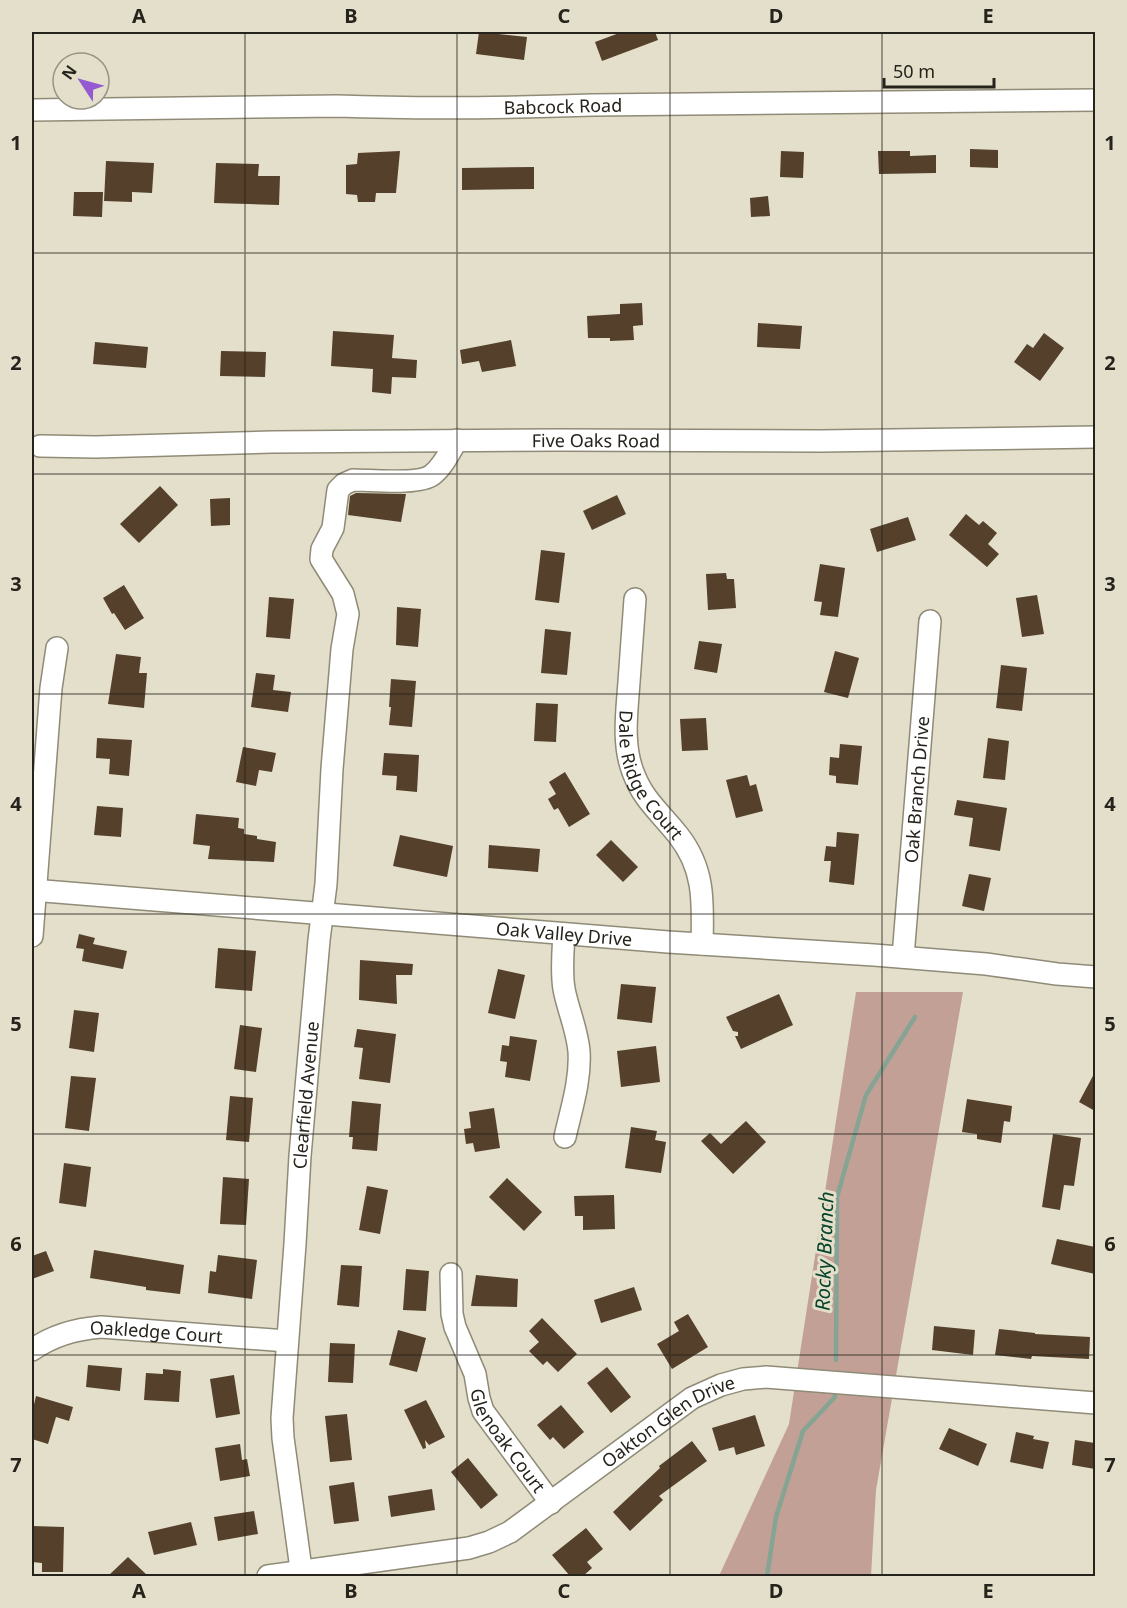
<svg xmlns="http://www.w3.org/2000/svg" width="1127" height="1608" font-family="'Noto Sans',sans-serif">
  <rect width="100%" height="100%" fill="#e3dfca"/>
  <!-- forest -->
  <polygon fill="#c2a096" points="856,992 963,992 876,1490 871,1576 719,1576 789,1424"/>
  <g fill="none" stroke-linecap="round" stroke-linejoin="round">
    <!-- stream -->
    <g stroke="#85a493" stroke-width="4.5">
      <polyline points="836,1360 837,1197 866,1095 915,1017"/>
      <polyline points="767,1576 776,1517 803,1431 835,1397 835,1387"/>
    </g>
  </g>
  <!-- building -->
  <g fill="#54402b">
    <polygon points="479,32 527,37 524,60 476,54"/>
    <polygon points="622,32 655,32 658,40 602,61 595,42"/>
    <polygon points="970,149 998,150 998,168 970,167"/>
    <polygon points="400,151 396,193 376,193 375,202 358,202 357,195 346,194 346,165 357,164 358,153"/>
    <polygon points="781,151 804,152 803,178 780,177"/>
    <polygon points="878,151 910,151 910,156 936,155 936,173 879,174"/>
    <polygon points="106,161 154,163 152,193 132,192 132,202 104,201"/>
    <polygon points="216,163 259,164 258,176 280,176 279,205 214,203"/>
    <polygon points="534,167 534,189 462,190 462,168"/>
    <polygon points="74,192 103,192 102,217 73,216"/>
    <polygon points="768,196 770,216 751,217 750,198"/>
    <polygon points="642,303 643,325 633,326 634,340 610,341 610,338 588,338 587,316 620,314 620,304"/>
    <polygon points="758,323 802,326 800,349 757,347"/>
    <polygon points="333,331 394,335 392,358 417,360 416,378 392,377 391,394 372,392 373,369 331,366"/>
    <polygon points="1044,333 1064,348 1040,381 1014,362 1027,344 1033,348"/>
    <polygon points="511,340 516,366 482,372 479,361 462,364 460,350"/>
    <polygon points="95,342 148,347 146,368 93,364"/>
    <polygon points="221,351 266,352 265,377 220,376"/>
    <polygon points="160,486 178,505 139,543 120,524"/>
    <polygon points="356,493 406,494 401,522 348,515 350,496"/>
    <polygon points="617,495 626,514 592,530 583,511"/>
    <polygon points="230,498 230,525 211,526 210,499"/>
    <polygon points="966,514 979,525 983,521 997,533 988,544 999,554 987,567 949,535"/>
    <polygon points="908,517 916,540 877,552 870,529"/>
    <polygon points="541,550 565,553 559,603 535,600"/>
    <polygon points="820,564 845,568 838,617 820,615 822,602 814,601"/>
    <polygon points="726,573 727,579 734,579 736,608 708,610 706,574"/>
    <polygon points="124,585 144,618 125,630 114,613 112,614 103,598"/>
    <polygon points="1037,595 1044,634 1022,637 1016,598"/>
    <polygon points="269,597 294,599 290,639 266,637"/>
    <polygon points="397,607 421,609 418,647 396,645"/>
    <polygon points="545,629 571,632 567,675 541,673"/>
    <polygon points="699,641 722,644 717,673 694,669"/>
    <polygon points="835,651 859,658 848,698 824,692"/>
    <polygon points="116,654 141,657 139,673 147,673 144,708 108,704"/>
    <polygon points="1001,665 1027,668 1022,711 996,708"/>
    <polygon points="256,673 275,675 273,690 291,692 288,712 251,707"/>
    <polygon points="391,679 416,681 412,727 389,725 391,707 389,707"/>
    <polygon points="536,703 558,704 556,742 534,741"/>
    <polygon points="706,718 708,750 682,751 680,719"/>
    <polygon points="97,738 132,740 129,776 109,774 110,759 96,758"/>
    <polygon points="988,738 1009,741 1005,780 983,778"/>
    <polygon points="840,744 862,746 858,785 836,783 836,776 829,775 830,757 839,758"/>
    <polygon points="243,747 276,753 272,772 259,770 256,786 236,782"/>
    <polygon points="384,753 419,755 417,792 396,790 397,776 382,775"/>
    <polygon points="565,772 590,814 569,827 558,808 554,810 548,799 556,794 549,782"/>
    <polygon points="747,775 750,786 756,784 763,811 736,818 726,780"/>
    <polygon points="957,800 1007,808 1000,851 969,846 973,818 954,815"/>
    <polygon points="97,806 123,808 121,837 94,835"/>
    <polygon points="196,814 239,818 238,828 244,829 244,834 257,836 257,839 276,842 274,862 208,859 210,846 193,844"/>
    <polygon points="837,832 859,834 854,885 829,882 831,861 824,861 826,846 836,847"/>
    <polygon points="400,835 453,846 447,877 393,866"/>
    <polygon points="611,840 638,867 623,882 596,855"/>
    <polygon points="489,845 540,849 538,872 488,868"/>
    <polygon points="969,874 991,878 984,911 962,906"/>
    <polygon points="79,934 95,938 93,944 127,951 123,969 82,961 84,949 76,948"/>
    <polygon points="218,948 256,951 252,991 215,988"/>
    <polygon points="360,960 413,964 412,975 396,975 397,1004 359,1000"/>
    <polygon points="498,969 525,975 515,1019 488,1013"/>
    <polygon points="621,984 656,987 652,1023 617,1019"/>
    <polygon points="779,994 793,1025 741,1049 735,1036 738,1036 738,1032 733,1031 726,1017"/>
    <polygon points="74,1010 99,1013 94,1052 69,1048"/>
    <polygon points="240,1025 262,1028 256,1072 234,1069"/>
    <polygon points="357,1029 396,1034 390,1083 359,1079 363,1048 354,1047"/>
    <polygon points="510,1036 537,1040 530,1081 505,1077 507,1062 500,1061 502,1045 509,1046"/>
    <polygon points="656,1046 660,1082 621,1087 617,1051"/>
    <polygon points="1095,1072 1095,1111 1079,1102"/>
    <polygon points="71,1076 96,1078 89,1131 65,1128"/>
    <polygon points="230,1096 253,1098 249,1142 226,1140"/>
    <polygon points="967,1099 1012,1106 1010,1122 1004,1121 1001,1143 977,1139 977,1134 962,1132"/>
    <polygon points="352,1101 381,1104 377,1151 352,1149 353,1137 349,1137"/>
    <polygon points="494,1108 500,1148 475,1152 473,1143 466,1144 464,1129 471,1128 469,1112"/>
    <polygon points="746,1121 766,1142 733,1174 701,1141 710,1133 721,1144"/>
    <polygon points="631,1127 657,1131 655,1140 666,1142 661,1173 625,1168"/>
    <polygon points="1053,1134 1081,1138 1074,1186 1064,1185 1060,1210 1042,1207"/>
    <polygon points="64,1163 91,1167 86,1207 59,1203"/>
    <polygon points="223,1177 249,1179 246,1225 220,1224"/>
    <polygon points="507,1178 542,1212 524,1231 489,1197"/>
    <polygon points="367,1186 388,1190 380,1234 359,1230"/>
    <polygon points="614,1195 615,1229 583,1230 583,1216 575,1216 574,1196"/>
    <polygon points="1057,1239 1095,1247 1095,1274 1051,1264"/>
    <polygon points="94,1250 184,1265 180,1294 146,1290 146,1287 90,1278"/>
    <polygon points="46,1251 54,1271 32,1279 32,1256"/>
    <polygon points="218,1255 257,1260 252,1299 208,1293 210,1271 216,1272"/>
    <polygon points="341,1265 362,1266 359,1307 337,1305"/>
    <polygon points="406,1269 429,1271 426,1311 403,1310"/>
    <polygon points="476,1275 518,1279 517,1307 471,1306"/>
    <polygon points="634,1287 642,1310 601,1323 594,1300"/>
    <polygon points="688,1314 708,1347 672,1369 657,1344 679,1331 674,1322"/>
    <polygon points="542,1318 577,1354 558,1372 547,1361 543,1365 529,1351 539,1342 529,1331"/>
    <polygon points="934,1326 975,1330 973,1355 932,1350"/>
    <polygon points="999,1329 1035,1333 1035,1334 1090,1337 1089,1359 1032,1356 1031,1359 995,1355"/>
    <polygon points="398,1330 426,1338 417,1372 389,1365"/>
    <polygon points="330,1343 355,1344 353,1383 328,1382"/>
    <polygon points="88,1365 122,1368 120,1391 86,1387"/>
    <polygon points="607,1367 631,1397 611,1413 587,1383"/>
    <polygon points="163,1369 181,1371 179,1402 144,1400 146,1373 163,1374"/>
    <polygon points="234,1375 240,1414 216,1418 210,1379"/>
    <polygon points="36,1396 73,1407 69,1421 56,1417 48,1444 32,1439 32,1413"/>
    <polygon points="426,1400 445,1437 429,1445 425,1440 426,1448 423,1449 404,1410"/>
    <polygon points="561,1405 584,1432 564,1449 553,1437 550,1440 537,1425"/>
    <polygon points="347,1414 352,1460 330,1462 325,1416"/>
    <polygon points="755,1415 765,1446 736,1455 734,1447 719,1451 712,1428"/>
    <polygon points="949,1428 987,1444 978,1466 939,1449"/>
    <polygon points="1016,1432 1034,1436 1033,1439 1049,1442 1043,1469 1010,1462"/>
    <polygon points="1075,1440 1095,1443 1095,1469 1072,1465"/>
    <polygon points="692,1441 707,1461 659,1496 663,1500 630,1531 613,1512 660,1468 659,1466"/>
    <polygon points="240,1444 242,1460 247,1459 250,1476 220,1481 215,1448"/>
    <polygon points="468,1458 498,1495 481,1509 451,1472"/>
    <polygon points="354,1482 359,1521 334,1524 329,1486"/>
    <polygon points="432,1489 435,1510 391,1517 388,1496"/>
    <polygon points="254,1511 258,1534 218,1541 214,1517"/>
    <polygon points="191,1522 197,1545 154,1555 148,1532"/>
    <polygon points="32,1526 64,1527 63,1572 42,1572 42,1563 32,1562"/>
    <polygon points="586,1528 603,1549 587,1562 592,1568 583,1576 570,1576 552,1555"/>
    <polygon points="128,1557 148,1576 108,1576"/>
  </g>
  <g fill="none" stroke-linecap="round" stroke-linejoin="round">
    <!-- minor casing -->
    <g stroke="#8f8b77" stroke-width="24">
      <g id="minor">
        <path id="s1" d="M32,110L337,106C423,109 508,108 593,105L1096,100"/>
        <path id="s2" d="M40,446L96,447L272,442L558,440L820,441L1096,437"/>
        <path id="s3" d="M635,599C633,627 631,654 629,682C627,711 622,744 633,772C643,800 661,813 678,835C705,869 703,902 702,944"/>
        <path id="s4" d="M32,890L668,942L874,955L986,964L1057,974L1096,977"/>
        <path d="M564,934C563,952 561,971 564,989C568,1010 577,1029 579,1051C581,1080 571,1110 565,1137"/>
        <polyline points="32,936 51,688 57,648"/>
        <path id="s5" d="M903,957L930,621"/>
        <path id="s6" d="M451,1274L452,1314L455,1327L475,1374L479,1398L483,1411L551,1503"/>
        <path id="s7" d="M32,1350C53,1335 75,1329 101,1327L287,1341"/>
        <path id="s8" d="M268,1576L469,1548L489,1542L510,1532L692,1398L721,1385L743,1379L766,1377L1096,1403"/>
        <path id="s9" d="M302,1576L283,1438L282,1418L295,1244L300,1156L319,940L326,884L332,769L342,649L348,614L343,594L321,559L322,549L333,528L338,490L344,484L353,480C372,480 419,485 432,475C443,467 450,451 457,440"/>
      </g>
    </g>
    <!-- minor -->
    <use href="#minor" stroke="#fff" stroke-width="21"/>
  </g>
  <!-- grid -->
  <path fill="none" stroke="#25231b" stroke-width="1.5" stroke-opacity="0.55" d="M245,32V1576M457,32V1576M670,32V1576M882,32V1576M32,253H1096M32,474H1096M32,694H1096M32,914H1096M32,1134H1096M32,1355H1096"/>
  <g text-anchor="middle" dominant-baseline="central" stroke-width="6" stroke-linejoin="round" paint-order="stroke">
    <!-- street labels -->
    <g font-size="18" fill="#25231b" stroke="#e3dfca">
      <text stroke="none"><textPath href="#s1" startOffset="531">Babcock Road</textPath></text>
      <text stroke="none"><textPath href="#s2" startOffset="556">Five Oaks Road</textPath></text>
      <text stroke="none"><textPath href="#s3" startOffset="183">Dale Ridge Court</textPath></text>
      <text stroke="none"><textPath href="#s5" startOffset="168">Oak Branch Drive</textPath></text>
      <text stroke="none"><textPath href="#s4" startOffset="534">Oak Valley Drive</textPath></text>
      <text stroke="none"><textPath href="#s9" startOffset="483">Clearfield Avenue</textPath></text>
      <text stroke="none"><textPath href="#s7" startOffset="129">Oakledge Court</textPath></text>
      <text stroke="none"><textPath href="#s8" startOffset="441">Oakton Glen Drive</textPath></text>
      <text stroke="none"><textPath href="#s6" startOffset="180">Glenoak Court</textPath></text>
    </g>
    <!-- water labels -->
    <g font-size="20" font-style="italic" fill="#06432b" stroke="#e3dfca">
      <text transform="translate(824 1251) rotate(-88)">Rocky Branch</text>
    </g>
  </g>
  <!-- border -->
  <rect width="1127" height="1608" fill="none" stroke="#e3dfca" stroke-width="66"/>
  <!-- north arrow -->
  <g transform="translate(81 81) rotate(306)"><circle r="28" fill="#e3dfca" stroke="#979484" stroke-width="1.5"/>
  <path d="M0-4.5L10 22L0 15L-10 22Z" fill="#955ad1"/>
  <text y="-9" font-size="16" font-weight="bold" text-anchor="middle" fill="#25231b">N</text>
  </g>
  <!-- scale -->
  <path d="M884 78v9h110v-9" fill="none" stroke="#25231b" stroke-width="3"/>
  <text x="893" y="78" font-size="18" fill="#25231b" stroke="#e3dfca" stroke-width="4.5" paint-order="stroke">50 m</text>
  <rect x="33" y="33" width="1061" height="1542" fill="none" stroke="#25231b" stroke-width="2"/>
  <g font-size="20" text-anchor="middle" font-weight="bold" fill="#25231b">
    <text x="139" y="23">A</text>
    <text x="351" y="23">B</text>
    <text x="564" y="23">C</text>
    <text x="776" y="23">D</text>
    <text x="988" y="23">E</text>
    <text x="16" y="150">1</text>
    <text x="1110" y="150">1</text>
    <text x="16" y="370">2</text>
    <text x="1110" y="370">2</text>
    <text x="16" y="591">3</text>
    <text x="1110" y="591">3</text>
    <text x="16" y="811">4</text>
    <text x="1110" y="811">4</text>
    <text x="16" y="1031">5</text>
    <text x="1110" y="1031">5</text>
    <text x="16" y="1251">6</text>
    <text x="1110" y="1251">6</text>
    <text x="16" y="1472">7</text>
    <text x="1110" y="1472">7</text>
    <text x="139" y="1598">A</text>
    <text x="351" y="1598">B</text>
    <text x="564" y="1598">C</text>
    <text x="776" y="1598">D</text>
    <text x="988" y="1598">E</text>
  </g>
</svg>
